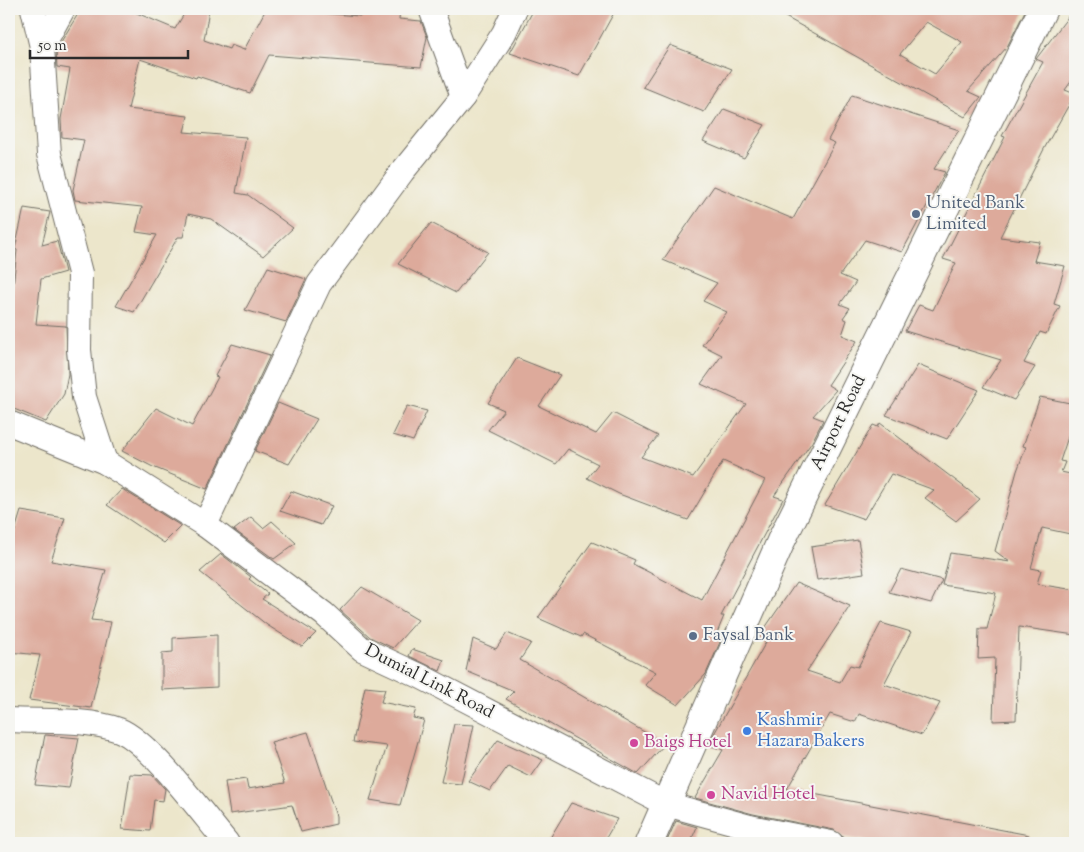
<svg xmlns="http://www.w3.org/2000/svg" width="1084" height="852" font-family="'Sorts Mill Goudy',serif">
  <rect width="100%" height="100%" fill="#f6f6f2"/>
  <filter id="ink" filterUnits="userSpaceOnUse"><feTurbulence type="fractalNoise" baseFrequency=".02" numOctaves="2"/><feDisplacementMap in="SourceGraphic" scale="10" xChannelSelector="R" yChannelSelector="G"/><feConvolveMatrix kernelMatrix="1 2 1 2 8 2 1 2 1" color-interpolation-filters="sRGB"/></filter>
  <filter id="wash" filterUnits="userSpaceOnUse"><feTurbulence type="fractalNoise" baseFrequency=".0096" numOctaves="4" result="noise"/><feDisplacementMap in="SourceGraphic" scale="20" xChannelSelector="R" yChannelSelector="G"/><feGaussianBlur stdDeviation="1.12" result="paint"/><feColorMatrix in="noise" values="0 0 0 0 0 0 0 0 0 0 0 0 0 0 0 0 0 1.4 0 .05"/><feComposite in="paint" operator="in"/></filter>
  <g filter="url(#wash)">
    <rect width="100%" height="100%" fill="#ece6cb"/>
    <g id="blocks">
      <!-- building -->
      <g fill="#ddaa9b" fill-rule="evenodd">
        <polygon points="81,9 127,9 175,29 187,9 209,9 204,40 229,49 231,45 244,50 266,9 294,9 292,11 360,16 361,9 400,9 399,19 421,21 427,37 421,67 269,55 250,93 197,76 196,78 140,59 128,109 188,116 184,132 246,137 236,193 248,195 293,228 263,256 211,219 188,214 183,237 178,237 134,312 116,306 157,235 136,232 142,207 75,200 73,190 84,140 62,137 61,119 70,69 57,67 56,50"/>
        <polygon points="534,9 616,9 579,76 510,53"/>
        <path d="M771,9H1026L1007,47L968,91L981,97L965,117ZM926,22L962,42L935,74L900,54Z"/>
        <polygon points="1074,9 1075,76 1065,90 1075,94 1044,149 1000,237 1040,242 1034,261 1065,266 1054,304 1060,306 1046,334 1040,332 1024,363 1035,367 1014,400 983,387 1001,360 905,331 919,305 933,310 956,263 943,259 1005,137 1002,136 1043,62 1036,59"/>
        <polygon points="670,45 732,69 704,112 643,87"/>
        <polygon points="852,95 959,130 934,169 945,172 902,252 865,240 840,275 856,282 840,304 850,308 843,318 847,320 842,335 857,341 828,385 836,390 813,416 823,420 812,442 774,496 783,499 721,616 724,616 715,638 721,640 706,674 678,705 645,685 656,672 583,634 581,637 538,618 592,542 635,560 633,564 702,600 765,480 723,461 688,520 619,494 587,478 598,464 568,449 556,464 488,430 504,410 488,403 517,358 560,375 539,406 596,434 613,413 658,436 641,457 693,477 746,404 701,384 722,355 702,345 727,312 703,301 717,283 663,260 714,186 793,219 835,143 828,140"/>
        <polygon points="724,109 765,125 744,158 703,141"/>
        <polygon points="24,208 50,212 42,245 57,241 65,272 41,279 36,324 66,326 68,374 64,394 46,422 9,407 9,324 17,250 15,249"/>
        <polygon points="431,223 488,252 456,293 398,264"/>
        <polygon points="268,267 306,279 286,322 245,310"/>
        <polygon points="232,344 270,355 207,489 153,467 122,451 156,408 192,426 218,377 215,376"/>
        <polygon points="918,365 979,390 947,439 886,415"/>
        <polygon points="1040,397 1075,404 1075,416 1060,461 1065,462 1061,472 1075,475 1075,535 1042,528 1031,568 1041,570 1037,584 1075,590 1075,635 1019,627 1016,720 993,721 995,658 978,659 979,629 987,629 996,593 942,585 950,553 1010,562 995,551 1017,471 1026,447 1023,446"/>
        <polygon points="278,403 317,419 289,464 255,451"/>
        <polygon points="407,406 427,411 413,441 393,435"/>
        <polygon points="880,423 980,499 956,521 925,498 934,490 891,474 864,519 825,505 873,425 878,427"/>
        <polygon points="122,489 181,526 164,543 107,505"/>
        <polygon points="291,491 332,506 321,525 280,511"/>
        <polygon points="21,511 65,518 51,561 106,570 91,620 111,622 91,708 29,700 40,655 9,652 9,550"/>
        <polygon points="251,517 263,528 272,521 296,543 274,559 234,530"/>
        <polygon points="858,540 864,573 817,580 811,547"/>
        <polygon points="221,554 251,577 249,579 268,594 262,599 316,633 302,647 267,625 200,572"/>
        <polygon points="901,569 942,580 931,603 889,592"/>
        <polygon points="796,583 850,606 807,671 840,682 850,665 858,667 881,623 911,632 884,684 940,703 922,735 859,714 855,722 830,714 787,789 1029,835 1028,843 876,843 843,837 834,830 753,814 695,798 723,750 709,745 710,741 766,642 758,638"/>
        <polygon points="362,587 418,620 393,648 370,637 340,610"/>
        <polygon points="507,633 531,643 520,660 665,744 638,774 506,699 514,691 466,671 473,639 496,649"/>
        <polygon points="217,635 217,687 162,690 162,653 173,652 173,638"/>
        <polygon points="412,649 444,660 440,671 409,656"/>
        <polygon points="365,687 385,689 381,702 416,709 413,718 424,720 400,805 370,800 387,746 353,742"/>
        <polygon points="454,724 474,725 461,784 441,782"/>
        <polygon points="308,732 336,816 336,824 301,832 292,805 230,814 225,782 246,779 248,789 285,783 271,742"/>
        <polygon points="45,735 79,738 69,788 35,785"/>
        <polygon points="498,740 543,760 531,777 508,766 490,791 468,781"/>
        <polygon points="130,774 152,775 165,789 163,801 154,800 150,831 122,829"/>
        <polygon points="571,803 617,819 603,843 547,843"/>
        <polygon points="676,821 697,827 690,843 666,843"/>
      </g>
    </g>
  </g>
  <g filter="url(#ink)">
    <use href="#blocks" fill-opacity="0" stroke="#6f6c63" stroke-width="1"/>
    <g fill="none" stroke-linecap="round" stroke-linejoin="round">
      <!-- street casing -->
      <g stroke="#6f6c63" stroke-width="26">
        <g id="street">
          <polyline points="33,9 42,47 49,154 80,273 79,350 84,397 105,462"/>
          <polyline points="431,9 463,97"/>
          <polyline points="42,47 63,9"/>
          <polyline points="9,423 105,462 205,525 324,614 362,649 420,676 666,804 750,827 831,843"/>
          <polyline points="205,525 319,284 402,172 463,97 504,33 515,9"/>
          <path d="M9,720C44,722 86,718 119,730C150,742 204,816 227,843"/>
        </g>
      </g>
      <!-- highway casing -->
      <g stroke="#6f6c63" stroke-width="30">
        <polyline id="highway" points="649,843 781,541 1043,9"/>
      </g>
      <!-- street -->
      <use href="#street" stroke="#fff" stroke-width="24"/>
      <!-- highway -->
      <use href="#highway" stroke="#fff" stroke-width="28"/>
    </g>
  </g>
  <!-- markers -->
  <g fill="#5c6f8a" stroke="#f6f6f2" stroke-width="2">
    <circle cx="916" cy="214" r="5"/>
    <circle cx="693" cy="636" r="5"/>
  </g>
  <circle fill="#3f7fe0" stroke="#f6f6f2" stroke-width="2" cx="747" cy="731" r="5"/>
  <g fill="#d1479c" stroke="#f6f6f2" stroke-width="2">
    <circle cx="634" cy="743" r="5"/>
    <circle cx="711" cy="795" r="5"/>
  </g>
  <g text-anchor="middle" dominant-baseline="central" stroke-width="4" stroke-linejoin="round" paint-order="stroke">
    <!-- service labels -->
    <g font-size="18" fill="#4e5e75" stroke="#f6f6f2" text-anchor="start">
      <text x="926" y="204">United Bank<tspan x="926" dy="21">Limited</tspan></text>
      <text x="703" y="636">Faysal Bank</text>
    </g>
    <!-- street labels -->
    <g font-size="18" fill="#2b2b2b" stroke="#f6f6f2">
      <text transform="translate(839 423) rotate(-64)">Airport Road</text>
      <text transform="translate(429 682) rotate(27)">Dumial Link Road</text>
    </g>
    <!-- shop labels -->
    <g font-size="18" fill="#366cbe" stroke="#f6f6f2" text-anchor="start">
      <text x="757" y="721">Kashmir<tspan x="757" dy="21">Hazara Bakers</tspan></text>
    </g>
    <!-- hotel labels -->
    <g font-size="18" fill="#b23c85" stroke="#f6f6f2" text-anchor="start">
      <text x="644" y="743">Baigs Hotel</text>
      <text x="721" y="795">Navid Hotel</text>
    </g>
  </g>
  <!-- margin -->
  <rect width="1084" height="852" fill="none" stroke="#f6f6f2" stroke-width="30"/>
  <!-- scale -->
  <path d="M30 50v8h158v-8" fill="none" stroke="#2b2b2b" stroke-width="2.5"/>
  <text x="38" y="50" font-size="15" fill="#2b2b2b" stroke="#f6f6f2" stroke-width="4" paint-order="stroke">50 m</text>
</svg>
